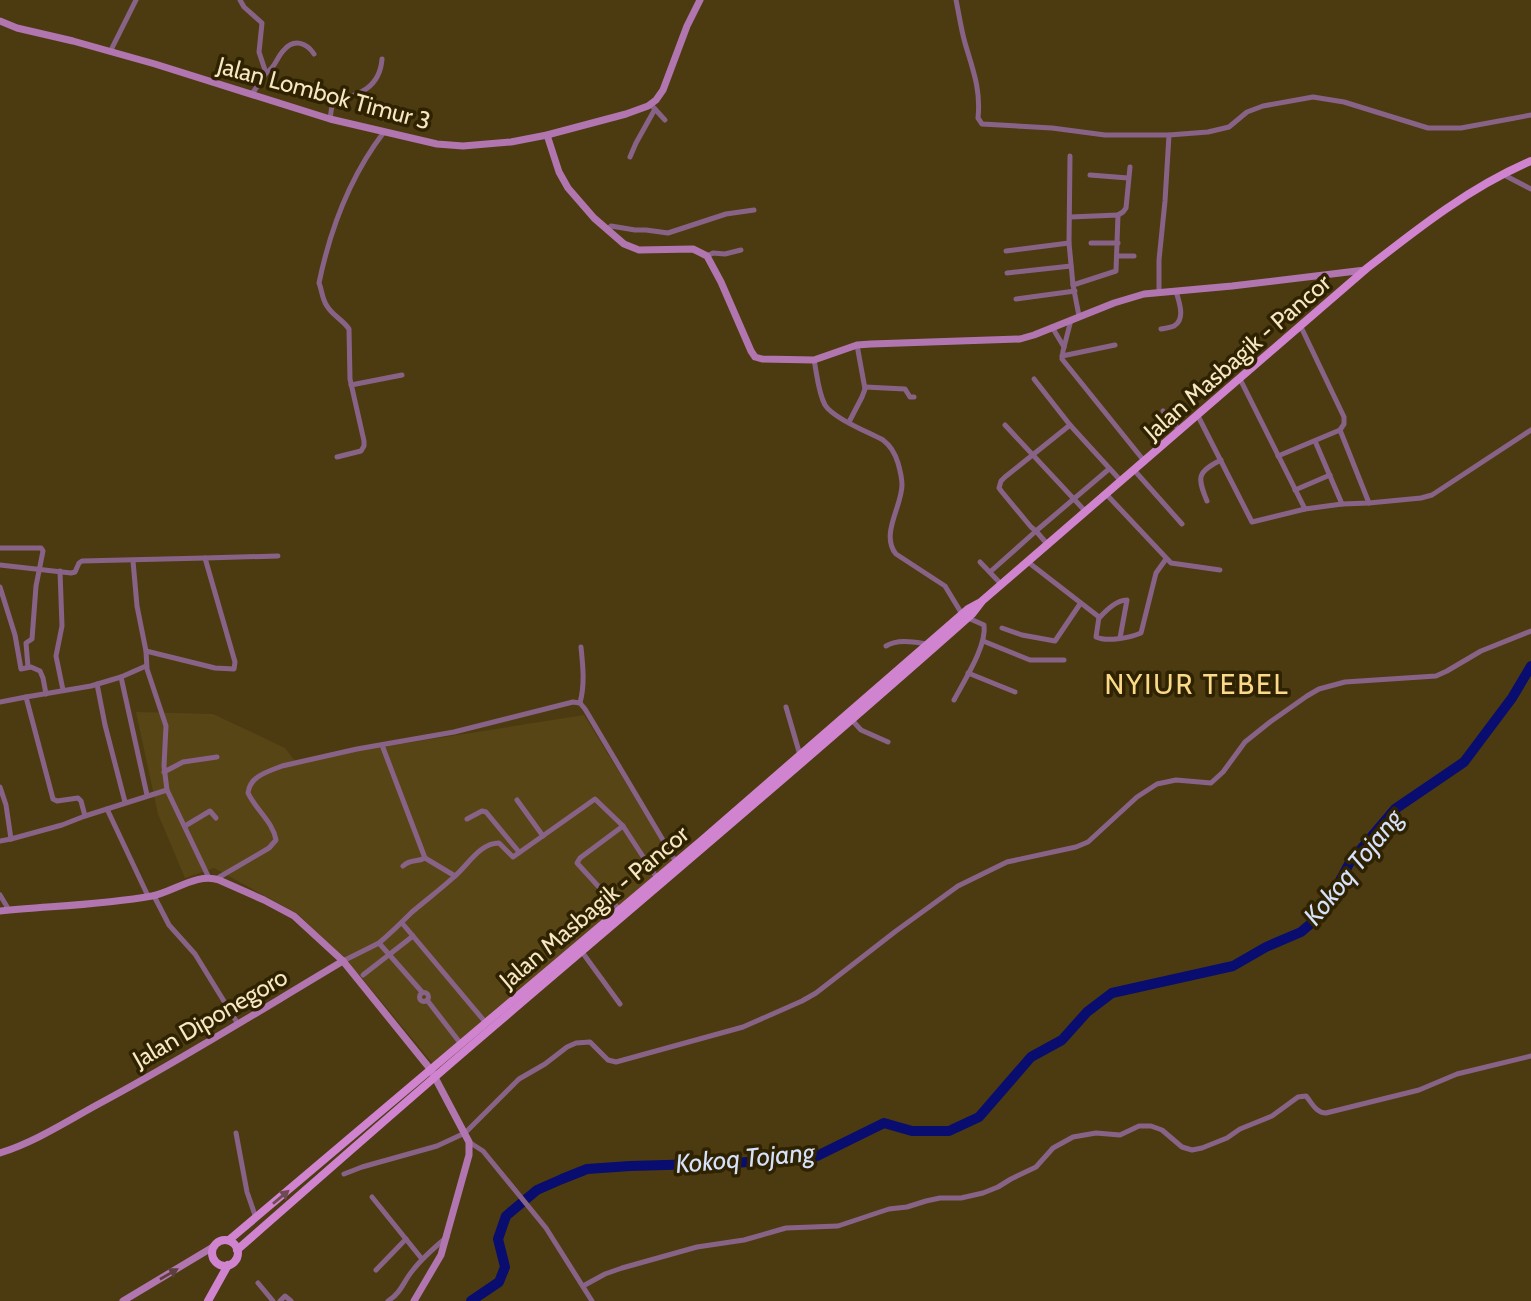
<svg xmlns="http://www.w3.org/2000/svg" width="1531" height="1301" font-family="Cabin,sans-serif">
  <rect width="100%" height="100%" fill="#4c3b11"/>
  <!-- built -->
  <polygon fill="#584516" points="136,712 213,714 285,748 295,761 584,715 674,862 434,1065 362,978 298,914 214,868 185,878 158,814"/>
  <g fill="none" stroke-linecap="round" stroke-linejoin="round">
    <!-- river -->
    <polyline stroke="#090d6f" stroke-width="10" points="471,1301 499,1282 505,1267 498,1239 506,1216 537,1190 562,1179 587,1169 630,1166 736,1163 817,1156 884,1123 912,1131 949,1131 979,1117 1031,1057 1062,1040 1087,1012 1112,993 1233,966 1266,947 1301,932 1322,914 1350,862 1395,809 1464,762 1512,698 1531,666"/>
    <!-- street -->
    <g stroke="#886387" stroke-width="5">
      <polyline points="240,0 244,7 262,23 259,52 266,73 252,94"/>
      <path d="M956,0C959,14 961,29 965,43C973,70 981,90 978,118L982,124L1052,128L1105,135H1169L1208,132L1229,127L1247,112L1263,106L1313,97L1344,102L1428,128H1461L1531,115"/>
      <polyline points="110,52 136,0"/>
      <path d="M266,73C276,67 276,58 284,50C294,38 307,43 314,54"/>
      <polyline points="653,107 665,120"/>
      <path d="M330,119L332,105L335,100C359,96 380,87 382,59"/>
      <polyline points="1070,156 1069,243 1073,285 1079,316"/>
      <polyline points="630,157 636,143 655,109"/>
      <polyline points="1090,175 1128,178"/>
      <polyline points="1504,175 1531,189"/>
      <polyline points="1118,215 1123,212 1126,208 1130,167"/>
      <polyline points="1070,217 1118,215 1116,271 1073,285"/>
      <polyline points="607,230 611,226 635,230 646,230 668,233 726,214 754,210"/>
      <polyline points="1091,243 1118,243"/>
      <polyline points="1006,251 1069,243"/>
      <polyline points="707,256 713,253 725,254 741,250"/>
      <polyline points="1117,256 1134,256"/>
      <polyline points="1007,273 1071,266"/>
      <polyline points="1159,293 1159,260 1165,201 1169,135"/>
      <polyline points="1016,299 1075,291"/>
      <polyline points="1071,320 1063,351 1062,359 1145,462"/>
      <polyline points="1052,327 1064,347"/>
      <path d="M1161,329C1165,328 1170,328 1174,326C1186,319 1179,302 1176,291"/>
      <polyline points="1062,356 1115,345"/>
      <path d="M814,360C817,374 818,392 825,405C833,418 868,432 883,440C891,446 895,453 898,463C900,470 902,478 902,485C902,506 880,535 896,554L945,586L962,614"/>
      <polyline points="1034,379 1070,425 1121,481"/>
      <polyline points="1240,379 1305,509"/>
      <polyline points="351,385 402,375"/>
      <polyline points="865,387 905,389 910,397 914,397"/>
      <polyline points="1163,411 1180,431"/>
      <polyline points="1198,416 1252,522 1305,509 1342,504 1369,503 1340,430 1344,424 1344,417 1301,327"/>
      <polyline points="849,422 862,397 865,389 857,345"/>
      <polyline points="1005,425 1086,512"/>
      <polyline points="1070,425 1005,477 1001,481 999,488 1002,492 1031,527 1036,531 1109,469"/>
      <polyline points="1315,441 1342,504"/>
      <polyline points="1278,456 1340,430"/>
      <path d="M337,457L361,451L364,446V441L350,379L349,329C343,320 332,315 327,306C322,299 322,290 319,283C330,230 351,175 384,132"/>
      <polyline points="1134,470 1182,524"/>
      <polyline points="1295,490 1330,475"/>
      <polyline points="1107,495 1171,563 1220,570"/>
      <path d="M1207,501C1197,477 1197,472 1221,460"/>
      <polyline points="1369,503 1421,498 1432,495 1531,430"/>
      <polyline points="0,548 41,548 43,551 36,586 32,639 26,643 28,667"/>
      <polyline points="133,561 137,606 146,651 147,669 166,726 164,766 167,790"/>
      <polyline points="980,562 1002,585"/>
      <path d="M1028,562L1099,617L1096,637C1107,642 1129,638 1141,633L1156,573L1166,559"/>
      <polyline points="0,565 71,573 75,572 79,563 82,561 205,558"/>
      <polyline points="60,571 62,626 56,656 63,690"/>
      <polyline points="990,572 1036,531 1048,545"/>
      <polyline points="0,587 15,635 21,669 31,667 40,671 43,678 46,694"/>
      <path d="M1099,618C1106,611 1116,600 1127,600L1120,638"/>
      <polyline points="1002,628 1022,635 1055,641 1080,604"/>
      <polyline points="983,641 1030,660 1064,660"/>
      <path d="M886,646C899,639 913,642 928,644"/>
      <polyline points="146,651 215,668 234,669 235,662 205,558 278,556"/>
      <polyline points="968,673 1015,692"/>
      <polyline points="121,677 147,795"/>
      <polyline points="97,684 105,725 125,802"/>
      <polyline points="26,697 91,686 121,677 146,666"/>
      <path d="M954,700C964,681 987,646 984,625L968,618"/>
      <polyline points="0,702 26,697 53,799 57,801 78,798 81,801 85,816 107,809 148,896"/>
      <polyline points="580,703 585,709 676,862"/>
      <path d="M580,703C585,684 583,667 581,647"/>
      <polyline points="786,707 800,755"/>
      <polyline points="851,719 861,730 888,742"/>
      <path d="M382,745L425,858C416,863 412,858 403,866"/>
      <polyline points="164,772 183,762 217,757"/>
      <polyline points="0,787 6,805 11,839 0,841"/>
      <polyline points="517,800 543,836"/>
      <polyline points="107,809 167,790 209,878"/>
      <polyline points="467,819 482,811 486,812 519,852"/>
      <polyline points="185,826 210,811 216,818"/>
      <polyline points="11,839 62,825 85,816"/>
      <polyline points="425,858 455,876"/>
      <path d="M216,879L269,848L276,840C273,822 256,810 248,793C250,776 267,772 282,766L357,749L454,732L573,702L580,703"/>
      <polyline points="0,895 9,910"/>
      <polyline points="154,896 169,925 195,954 238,1024"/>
      <polyline points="620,910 577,863 580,858 623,826"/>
      <polyline points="402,923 486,1023"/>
      <path d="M379,943C391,933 401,923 412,912C426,900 441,889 455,876C468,865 480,843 499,843L513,857L595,799L623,826L657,878"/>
      <polyline points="582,952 620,1004"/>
      <polyline points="343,961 379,943 422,992"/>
      <polyline points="363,975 413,936"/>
      <circle cx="424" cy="997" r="4.5"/>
      <polyline points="427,1000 461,1044"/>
      <polyline points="236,1133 247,1192 256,1218"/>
      <polyline points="469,1142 483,1151 546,1228 592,1301"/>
      <polyline points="344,1174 362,1167 437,1146 465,1133 519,1079 545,1064 567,1047 576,1043 590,1042 608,1060 616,1062 743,1027 802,1001 816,993 896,931 958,886 1007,862 1076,847 1088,842 1137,797 1157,784 1176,780 1211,783 1223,772 1245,742 1270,722 1307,696 1319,689 1345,682 1436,676 1447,671 1481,651 1531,631"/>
      <polyline points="372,1197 422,1259"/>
      <polyline points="376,1270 406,1239"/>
      <polyline points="258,1283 273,1301"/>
      <path d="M583,1286L605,1274L622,1268L697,1247L744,1240L786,1228L838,1226L889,1209L907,1207L926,1201L940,1198H961L983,1193L998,1187L1011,1179L1036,1167L1053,1148L1073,1137L1096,1133L1120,1135L1139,1126H1151L1162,1130L1182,1147L1192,1150L1202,1148L1227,1138L1240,1129L1272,1116L1298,1097L1306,1096C1312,1103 1316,1113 1326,1113L1419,1090L1457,1074L1531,1056"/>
      <polyline points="280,1301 285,1296 291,1301"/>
      <path d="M388,1301C402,1292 403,1282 413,1270C423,1257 435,1247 447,1237"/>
    </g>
    <!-- secondary -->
    <g stroke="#b176b0" stroke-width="7">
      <polyline points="0,21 17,28 73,41 155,64 330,119 437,144 463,146 511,142 547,135 626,114 648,106 656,100 663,90 687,26 700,0"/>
      <polyline points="547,135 559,172 568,188 594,218 624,244 639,250 693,249 707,256 721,282 751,351 755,357 762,359 814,360 857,345 871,344 1020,339 1034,335 1114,303 1144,294 1232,286 1365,270"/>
      <path d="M0,911C50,906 102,905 152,896C173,892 198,872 219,880L264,900L294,916L343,961L431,1070L469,1142V1155L441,1255L414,1301"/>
      <path d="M0,1153C38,1141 70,1119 106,1100C186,1057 264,1008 343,961"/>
      <polyline points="123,1301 213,1247"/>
    </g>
    <!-- primary -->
    <g stroke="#d084cf" stroke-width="8">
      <polyline points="229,1240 701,841 968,609 979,603"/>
      <circle cx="225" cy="1253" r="13"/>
      <path d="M237,1250C325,1173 412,1096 500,1021C658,886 817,752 972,614L982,601L1366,269C1417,229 1470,187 1531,161"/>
      <polyline points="208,1301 228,1265"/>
    </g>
  </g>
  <!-- one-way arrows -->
  <defs><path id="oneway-solid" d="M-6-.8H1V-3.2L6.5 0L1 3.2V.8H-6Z" transform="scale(1.75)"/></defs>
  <use fill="#6f4953" href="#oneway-solid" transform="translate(281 1197) rotate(-40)"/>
  <use fill="#5c3f3e" href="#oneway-solid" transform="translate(169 1274) rotate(-30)"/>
  <g text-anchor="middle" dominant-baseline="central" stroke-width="7" stroke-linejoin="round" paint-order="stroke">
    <!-- street labels -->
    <g font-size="24" fill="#f7e7c2" stroke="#2f2201">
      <text transform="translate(324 93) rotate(15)">Jalan Lombok Timur 3</text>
      <text transform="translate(1237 357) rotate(-41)">Jalan Masbagik - Pancor</text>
      <text transform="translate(594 907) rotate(-40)">Jalan Masbagik - Pancor</text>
      <text transform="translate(210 1018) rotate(-30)">Jalan Diponegoro</text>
    </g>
    <!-- water labels -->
    <g font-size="26" font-style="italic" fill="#d6e1fb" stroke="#2f2201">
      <text transform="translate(1353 867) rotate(-51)">Kokoq Tojang</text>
      <text transform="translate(745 1158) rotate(-5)">Kokoq Tojang</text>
    </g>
    <!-- quarter labels -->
    <g font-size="28" letter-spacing="2" fill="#fad98a" stroke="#2f2201">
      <text x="1197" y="684">NYIUR TEBEL</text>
    </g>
  </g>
</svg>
